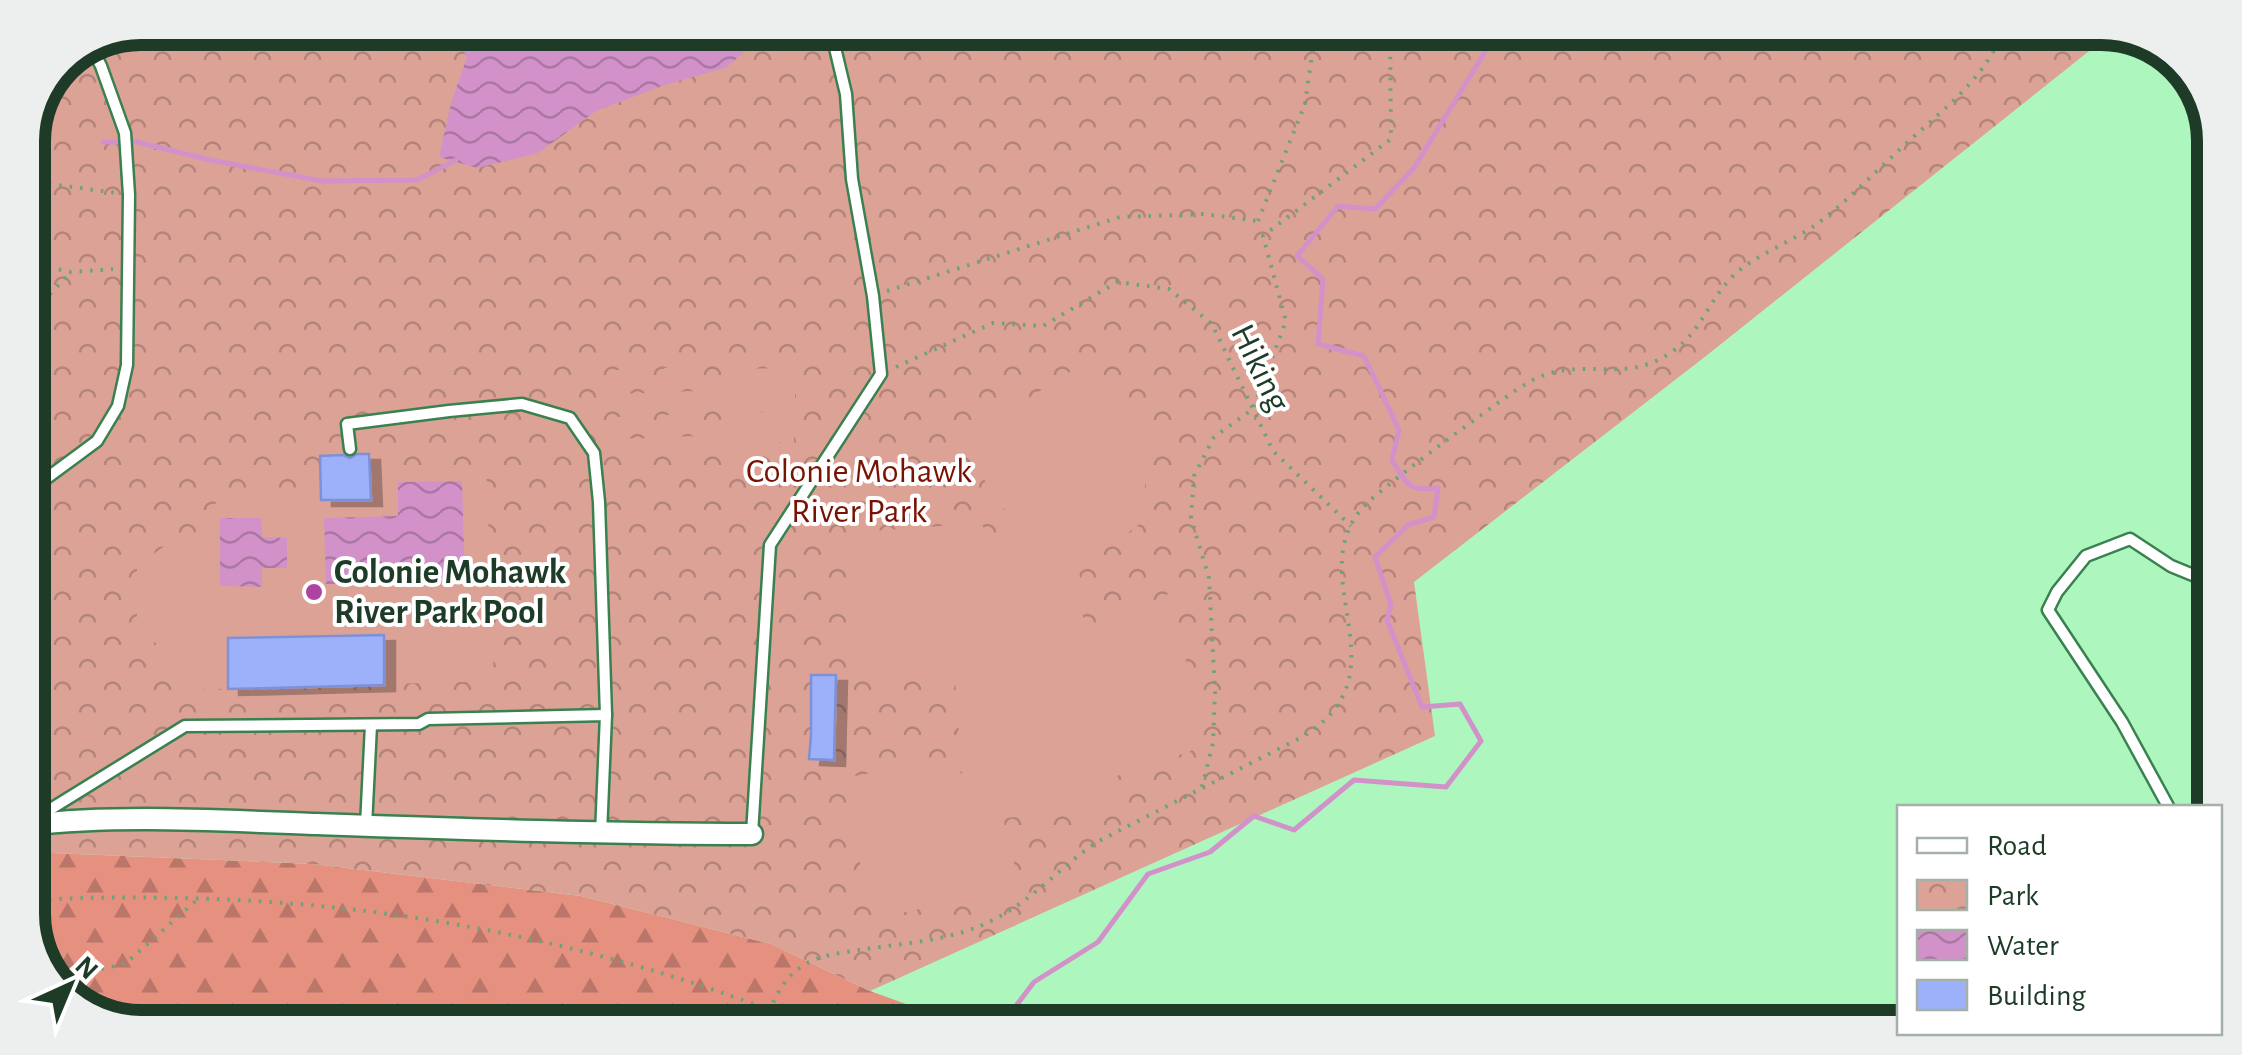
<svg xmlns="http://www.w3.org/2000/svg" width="2242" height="1055" font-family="'Alegreya Sans',sans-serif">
  <defs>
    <pattern id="forest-firs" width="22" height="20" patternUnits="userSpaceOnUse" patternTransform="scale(2.5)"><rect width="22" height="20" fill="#e69080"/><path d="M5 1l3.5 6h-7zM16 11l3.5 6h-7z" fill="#ba7769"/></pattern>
    <pattern id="park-crowns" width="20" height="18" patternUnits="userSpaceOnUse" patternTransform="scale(2.5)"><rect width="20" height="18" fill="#dda296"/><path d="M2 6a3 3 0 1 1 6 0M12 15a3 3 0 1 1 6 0" fill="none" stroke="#b3857a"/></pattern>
    <pattern id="water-waves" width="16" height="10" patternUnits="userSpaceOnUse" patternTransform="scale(2.5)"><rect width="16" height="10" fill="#d291c9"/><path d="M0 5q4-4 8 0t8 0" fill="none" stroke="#aa78a3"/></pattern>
    <filter id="shadow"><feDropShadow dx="11" dy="6" stdDeviation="0" flood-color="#0004"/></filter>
  </defs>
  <rect width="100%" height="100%" fill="#adf7bf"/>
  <!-- forest -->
  <polygon fill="url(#forest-firs)" points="28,852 313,864 581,896 771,944 870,991 956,1022 97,1019 47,977 28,922"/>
  <!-- park -->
  <polygon fill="url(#park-crowns)" points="142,28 2108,36 1706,356 1414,582 1435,736 870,991 771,944 581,896 313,864 28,852 28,135 61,60"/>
  <!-- pitch -->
  <g fill="#dda296">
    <polygon points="1087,361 1150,440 1141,523 1079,568 1085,641 1100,625 1170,593 1203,734 1191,751 1096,783 1098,811 1003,818 1020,888 887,916 866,895 844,778 943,760 962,774 955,679 849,679 854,549 873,531 982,523 986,537 1022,534 965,452 979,430"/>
    <polygon points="664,368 701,368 701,382 665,383"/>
    <polygon points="795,368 795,400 728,400 728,369"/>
    <polygon points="614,370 649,370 650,384 614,385"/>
    <polygon points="700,391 701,406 665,406 664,392"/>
    <polygon points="649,393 650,408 614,408 614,394"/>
    <polygon points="794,411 794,442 728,443 727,412"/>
    <polygon points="701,414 702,428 666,429 665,415"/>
    <polygon points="651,416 651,430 615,431 614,417"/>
    <polygon points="700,436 701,451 665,452 664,437"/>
    <polygon points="650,438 650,453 614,454 614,439"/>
    <polygon points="486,464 494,681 190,690 137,618 137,566 181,534 202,532 205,514 219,500 370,500 370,470"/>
  </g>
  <!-- water -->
  <g fill="url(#water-waves)">
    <polygon points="450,29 769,30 727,67 662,86 596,111 538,153 477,168 439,157 451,103 467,57"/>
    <polygon points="462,481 465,581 326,584 324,518 398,516 398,482"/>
    <polygon points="220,518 261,518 262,537 287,538 287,568 262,568 262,587 220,586"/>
  </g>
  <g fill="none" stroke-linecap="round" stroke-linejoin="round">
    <!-- stream -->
    <g stroke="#d291c9" stroke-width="5">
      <polyline points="133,141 210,160 322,181 417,180 456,160"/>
      <polyline points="103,142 117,142"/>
      <path d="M1003,1023L1034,982L1098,942L1148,874L1210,852L1254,816L1294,830L1354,780L1446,787L1481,741L1460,704L1422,707L1387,620L1391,605L1375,557L1408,525L1434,517L1438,488C1408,492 1407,484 1392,460L1399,430L1364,356L1318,344L1323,279L1297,256L1338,206L1375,209L1414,168L1496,34"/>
    </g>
  </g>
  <!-- building -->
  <g fill="#9cb1fa" stroke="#7e91d7" stroke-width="2.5" filter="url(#shadow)">
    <polygon points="357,454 369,454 371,500 321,500 320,456 343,455 350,458"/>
    <polygon points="384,635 384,685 228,689 228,638"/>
    <polygon points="811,675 836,675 834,760 809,759 811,735"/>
  </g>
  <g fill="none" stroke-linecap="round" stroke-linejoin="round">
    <!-- service casing -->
    <g stroke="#398150" stroke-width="15">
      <g id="service">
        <polyline points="350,449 347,424 449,411 522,404 570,418 594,453 599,502 606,715"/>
        <polyline points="28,492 97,441 118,406 127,365 129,195 125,133 101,66 92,48"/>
        <polyline points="2169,808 2122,722 2048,610 2057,592 2086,556 2130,539 2171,566 2210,582"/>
        <polyline points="33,820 185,726 419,724 428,719 606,715 601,834"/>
        <polyline points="366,826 371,725"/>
        <polyline points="752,834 770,545 881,374 873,296 852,179 846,94 831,31"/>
      </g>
    </g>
    <!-- minor casing -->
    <g stroke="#398150" stroke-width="25">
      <path id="minor" d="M28,825C121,814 223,821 317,824C463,829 607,834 752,834"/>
    </g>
    <!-- path -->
    <g stroke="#6da37b" stroke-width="4" stroke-dasharray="2.5 8" stroke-linecap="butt">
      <polyline points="28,181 117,193"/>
      <polyline points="1258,221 1305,104 1315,33"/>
      <polyline points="28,265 31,264 71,272 113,269"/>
      <polyline points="887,291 1120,217 1204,214 1258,221"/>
      <polyline points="28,317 71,272"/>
      <polyline points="896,367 993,323 1043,326 1117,282 1169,289 1212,324 1273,451 1351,526"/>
      <polyline points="1202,787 1213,743 1215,693 1209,578 1191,518 1194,476 1214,437 1253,409 1286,321 1263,236 1391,139 1390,33"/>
      <path d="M28,901C78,897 129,897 179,898C393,902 603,943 801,1022"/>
      <polyline points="50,979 125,964 199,898"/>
      <path d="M774,1022L770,1009C777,993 786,977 801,967C818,955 840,953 859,950C903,943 953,941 993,920C1032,901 1061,866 1097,842L1300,738C1415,672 1288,568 1374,497C1413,464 1454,435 1495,405C1511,394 1528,380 1547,374C1584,362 1622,378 1658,360C1702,338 1703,306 1733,276C1756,254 1790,243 1817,224C1845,203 1870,177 1896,153C1923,127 1955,103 1978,74C1987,63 1995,49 2002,36"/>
    </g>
    <!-- service -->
    <use href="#service" stroke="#fff" stroke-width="10"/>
    <!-- minor -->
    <use href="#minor" stroke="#fff" stroke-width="20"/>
  </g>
  <!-- markers -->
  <circle fill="#ae43a4" stroke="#fff" stroke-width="4" cx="314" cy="592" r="10"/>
  <g text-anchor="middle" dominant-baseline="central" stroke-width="8" stroke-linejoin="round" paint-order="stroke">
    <!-- street labels -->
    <g font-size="35" fill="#1d3b26" stroke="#fff">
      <text transform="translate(1260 368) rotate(64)">Hiking</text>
    </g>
    <!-- park labels -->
    <g font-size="35" fill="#781304" stroke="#fff">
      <text x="859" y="471">Colonie Mohawk<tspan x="859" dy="40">River Park</tspan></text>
    </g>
    <!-- poi labels -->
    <g font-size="35" font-weight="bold" fill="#1d3b26" stroke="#fff" text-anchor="start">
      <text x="334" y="572">Colonie Mohawk<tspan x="334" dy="40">River Park Pool</tspan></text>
    </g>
  </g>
  <!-- crop -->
  <path d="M0 0H2242V1055H0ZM141 45H2101A96 96 0 0 1 2197 141V914A96 96 0 0 1 2101 1010H141A96 96 0 0 1 45 914V141A96 96 0 0 1 141 45Z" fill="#edefee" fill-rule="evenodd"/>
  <path fill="none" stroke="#1d3b26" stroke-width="12" d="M141 45H2101A96 96 0 0 1 2197 141V914A96 96 0 0 1 2101 1010H141A96 96 0 0 1 45 914V141A96 96 0 0 1 141 45Z"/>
  <!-- legend -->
  <rect x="1897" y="805" width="325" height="230" fill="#ffffff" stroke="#a5b1a8" stroke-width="2.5"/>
  <rect x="1917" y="838" width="50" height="15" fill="#ffffff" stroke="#a5b1a8" stroke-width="2.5"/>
  <text x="1987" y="855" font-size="30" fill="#1d3b26">Road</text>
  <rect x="1917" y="880" width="50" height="30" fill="url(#park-crowns)" stroke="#a5b1a8" stroke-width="2.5"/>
  <text x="1987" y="905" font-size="30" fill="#1d3b26">Park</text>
  <rect x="1917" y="930" width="50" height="30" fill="url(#water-waves)" stroke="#a5b1a8" stroke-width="2.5"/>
  <text x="1987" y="955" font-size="30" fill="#1d3b26">Water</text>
  <rect x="1917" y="980" width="50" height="30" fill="#9cb1fa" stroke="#a5b1a8" stroke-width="2.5"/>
  <text x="1987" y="1005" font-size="30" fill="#1d3b26">Building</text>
  <!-- north arrow -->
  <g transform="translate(70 985) rotate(44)" stroke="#ffffff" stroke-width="8" paint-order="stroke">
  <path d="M0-8L18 38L0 25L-18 38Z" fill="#1d3b26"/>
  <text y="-15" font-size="28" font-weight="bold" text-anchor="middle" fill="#1d3b26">N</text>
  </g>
</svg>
